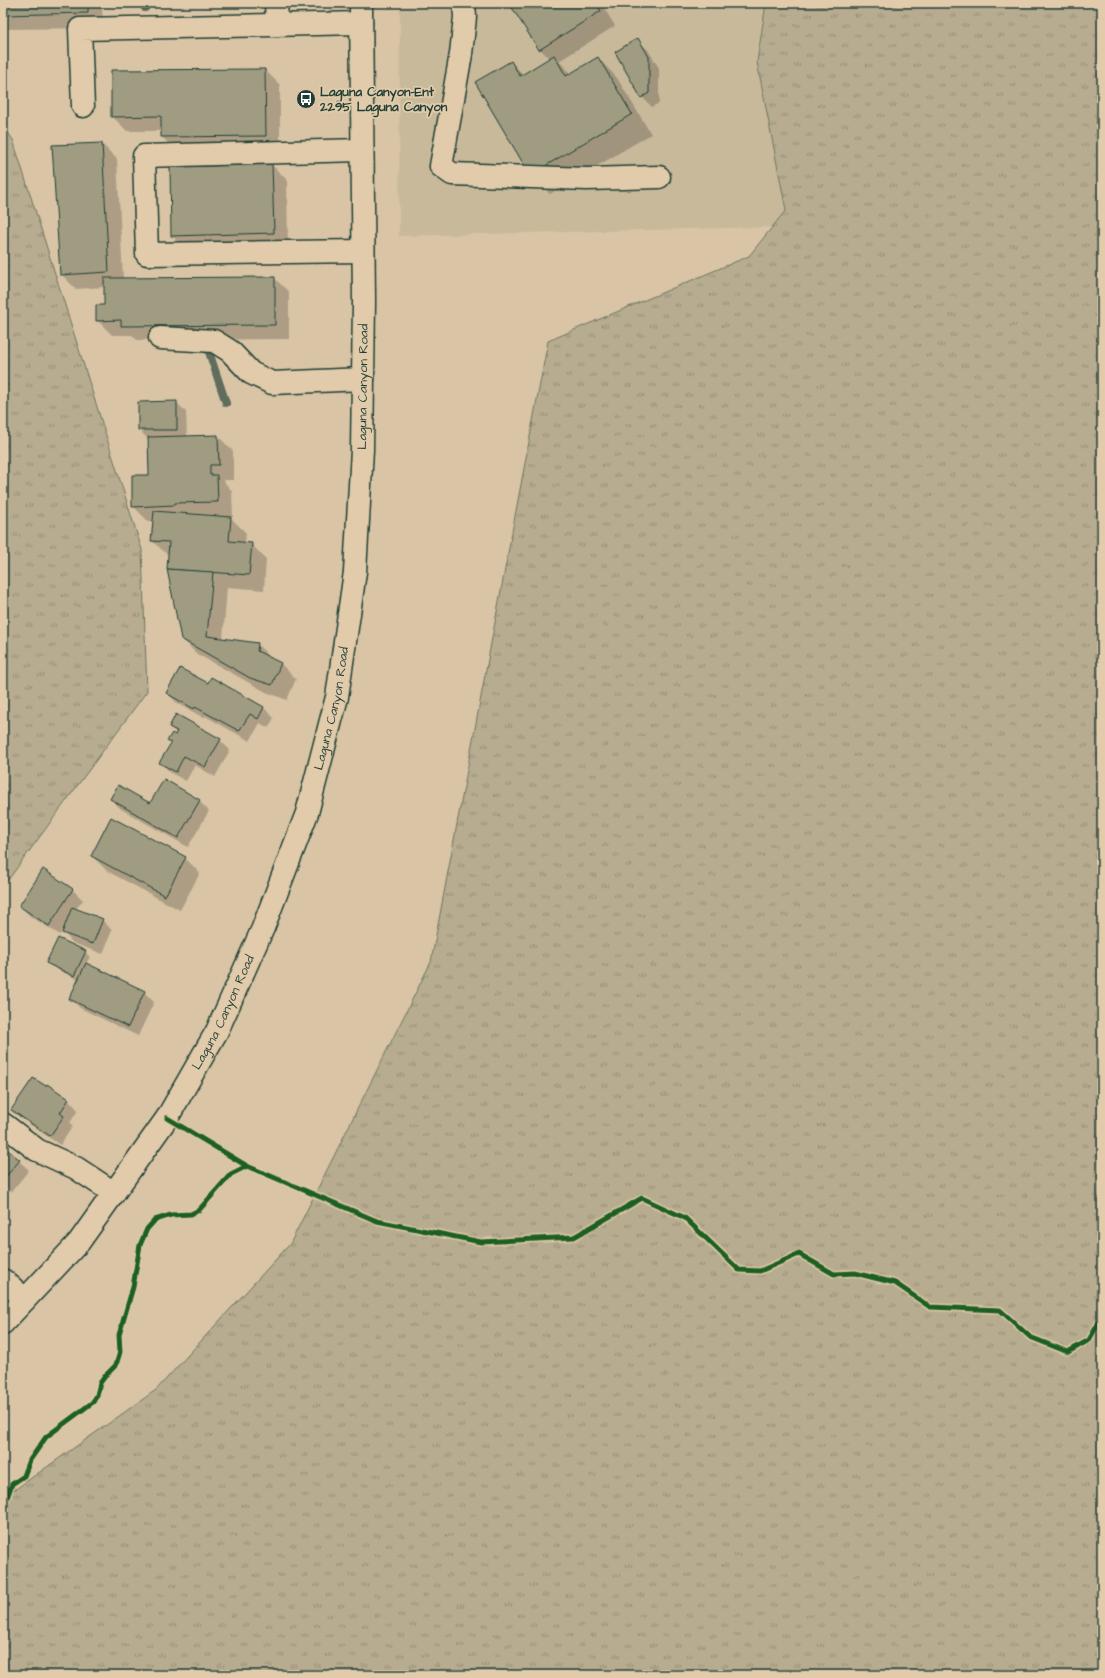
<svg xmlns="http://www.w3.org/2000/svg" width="1105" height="1678" font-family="'Architects Daughter',sans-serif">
  <defs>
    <pattern id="grass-tufts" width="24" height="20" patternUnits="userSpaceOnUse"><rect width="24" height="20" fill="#b7ac90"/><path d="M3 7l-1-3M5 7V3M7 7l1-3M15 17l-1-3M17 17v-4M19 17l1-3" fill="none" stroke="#948d76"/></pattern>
  </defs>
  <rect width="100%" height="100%" fill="#d9c5a5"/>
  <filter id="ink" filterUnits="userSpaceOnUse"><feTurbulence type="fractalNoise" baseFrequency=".025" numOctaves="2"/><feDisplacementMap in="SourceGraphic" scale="8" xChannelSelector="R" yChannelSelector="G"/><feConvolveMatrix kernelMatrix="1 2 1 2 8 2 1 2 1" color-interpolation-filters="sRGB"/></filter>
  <g filter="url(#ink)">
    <!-- built -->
    <polygon fill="#c8b99a" points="400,3 765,3 757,62 786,210 773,227 399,236"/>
    <!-- grass -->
    <g fill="url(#grass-tufts)" stroke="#6b7462">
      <polygon points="766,3 1102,3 1102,1675 3,1675 3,1498 156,1390 290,1244 431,962 548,341 749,256 786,210 757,62"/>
      <polygon points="3,125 13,140 142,550 147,691 8,880 3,883"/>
    </g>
    <!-- shadow -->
    <g fill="#0003">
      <polygon points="3,3 102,3 103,28 4,29 3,28"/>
      <polygon points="510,3 601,3 615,26 559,61 571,74 598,58 617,78 651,134 550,194 530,174 511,62 524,75 550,59 540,49"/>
      <polygon points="638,40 648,50 659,68 659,103 652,107 642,97 616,52"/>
      <polygon points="265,70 280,85 280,151 177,152 162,137 162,131 127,131 112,116"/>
      <polygon points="102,144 117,159 123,279 274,278 289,292 289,339 137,340 132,335 112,335 97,320 105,306 105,287 76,289 61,274"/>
      <polygon points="272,165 287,180 288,248 187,251 172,236"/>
      <polygon points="176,402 186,412 187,437 218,436 233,451 233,480 224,480 225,483 232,491 233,517 230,517 246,533 245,543 251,544 266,559 264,590 227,587 223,639 257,644 272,659 281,664 296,679 287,700 266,692 197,654 182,639 169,556 152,541 154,521 148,521 133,506 150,476 149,440 139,430 139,403"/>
      <polygon points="212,678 264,708 274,718 268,728 260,723 250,741 205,716 204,718 177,703 167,693 208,685"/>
      <polygon points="170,727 220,740 230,750 215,777 195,765 186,781 171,773 161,763 172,744 168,741 177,734"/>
      <polygon points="111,799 150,805 199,801 209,811 188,847 121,809"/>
      <polygon points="92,856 185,858 200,873 180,910 107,871"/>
      <polygon points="43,871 73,890 83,900 76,909 102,920 112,930 103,954 73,943 62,931 60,935 30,916 20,906"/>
      <polygon points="85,952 90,957 86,964 144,992 154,1002 138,1036 80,1008 70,998 79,980 52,967 47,963"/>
      <polygon points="47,1085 69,1100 78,1110 70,1123 73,1126 60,1145 22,1119 12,1109"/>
      <polygon points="3,1147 29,1170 11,1192 3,1185"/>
      <polygon points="3,1203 7,1207 3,1212"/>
    </g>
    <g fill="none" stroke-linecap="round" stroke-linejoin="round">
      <!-- stream -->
      <g stroke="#606c5b" stroke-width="8">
        <polyline points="144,3 145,8"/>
        <polyline points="209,352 226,403"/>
      </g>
    </g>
    <!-- building -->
    <g fill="#9f9c82" stroke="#1f3d34">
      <polygon points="3,3 88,3 88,13 3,15"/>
      <polygon points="509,3 596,3 601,11 539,50"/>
      <polygon points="638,38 649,57 649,93 641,98 615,52"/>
      <polygon points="554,55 566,76 598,57 632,114 530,175 475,82 511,61 520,76"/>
      <polygon points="265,69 266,136 161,137 161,116 111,117 111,70"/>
      <polygon points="102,143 109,272 60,275 52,145"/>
      <polygon points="272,164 274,233 171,236 170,167"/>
      <polygon points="275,277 275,325 121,326 121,320 96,321 96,305 104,305 104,278"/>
      <polygon points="177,401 177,430 138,430 138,402"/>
      <polygon points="218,435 219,465 210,465 210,475 217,475 218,502 175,503 175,505 132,507 132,475 149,475 148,437"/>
      <polygon points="154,511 231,517 229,541 252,543 249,575 167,569 169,542 151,541"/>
      <polygon points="167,569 213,572 207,636 258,643 257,651 281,663 272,685 250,678 181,639"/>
      <polygon points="180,668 208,683 211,677 264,707 258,719 250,714 239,731 195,707 194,709 166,693"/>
      <polygon points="176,714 221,739 205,767 184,756 176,772 159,763 171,743 167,741 172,733 175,735 177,731 169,727"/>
      <polygon points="164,779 200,800 178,838 110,799 118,785 150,803"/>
      <polygon points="111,817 186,857 165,896 91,856"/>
      <polygon points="43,869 73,889 49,926 19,906"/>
      <polygon points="72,907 103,919 93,944 62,933"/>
      <polygon points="58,938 86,951 74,976 46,963"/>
      <polygon points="86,963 145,991 128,1027 69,999"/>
      <polygon points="33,1078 46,1086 47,1084 69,1099 60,1113 64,1116 50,1136 11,1110"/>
      <polygon points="3,1146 20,1160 3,1180"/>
    </g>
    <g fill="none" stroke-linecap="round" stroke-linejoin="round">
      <!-- minor casing -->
      <g stroke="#1f3d34" stroke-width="25">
        <g id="minor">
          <polyline points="276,3 277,25"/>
          <polyline points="464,3 465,17 461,54 441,166 452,174 587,179 659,177"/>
          <polyline points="83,106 80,29 361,23"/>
          <polyline points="361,150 144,156 147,254 363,251"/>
          <polyline points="160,338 214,341 230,351 251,373 272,383 363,379"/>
          <polyline points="3,1124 37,1150 76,1168 114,1193"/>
          <polyline points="3,1280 25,1299"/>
        </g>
      </g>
      <!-- major casing -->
      <g stroke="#1f3d34" stroke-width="25">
        <g id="major">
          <path id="s1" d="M3,1323L79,1242L167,1118L217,1031L263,928L307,813L337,697L355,572L362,450L363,379L364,301L361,3"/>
        </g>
      </g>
      <!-- minor -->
      <use href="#minor" stroke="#e1cbaa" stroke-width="22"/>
      <!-- major -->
      <use href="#major" stroke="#e1cbaa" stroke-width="22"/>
      <!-- cycleway casing -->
      <g stroke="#e1cbaa" stroke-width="8">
        <g id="cycleway">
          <polyline points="167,1118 247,1166"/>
          <polyline points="3,1509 12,1484 24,1476 30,1460 46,1437 93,1402 97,1395 100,1383 106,1375 116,1365 120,1352 119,1335 133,1287 140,1245 147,1229 155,1220 171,1215 191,1214 199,1210 231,1174 247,1166 377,1221 481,1242 574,1237 642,1198 685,1218 739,1270 760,1271 799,1254 834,1274 855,1273 895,1283 930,1307 1000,1310 1030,1337 1068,1352 1089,1340 1102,1317"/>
        </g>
      </g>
      <!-- cycleway -->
      <use href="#cycleway" stroke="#1b5e20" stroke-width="5"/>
    </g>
  </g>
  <!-- icons -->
  <defs>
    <g id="bus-disc" transform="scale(1)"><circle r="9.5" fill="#1f3d34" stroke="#e1cbaa"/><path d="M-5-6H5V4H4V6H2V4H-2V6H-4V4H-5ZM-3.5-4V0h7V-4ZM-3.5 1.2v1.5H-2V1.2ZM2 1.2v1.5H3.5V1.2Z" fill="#fff"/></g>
  </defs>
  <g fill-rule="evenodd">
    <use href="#bus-disc" x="306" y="99"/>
  </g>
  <g text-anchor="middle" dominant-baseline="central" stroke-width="3.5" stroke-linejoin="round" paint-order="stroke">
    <!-- poi labels -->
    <g font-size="13" font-weight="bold" fill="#1f3d34" stroke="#e1cbaa" text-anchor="start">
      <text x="320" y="92">Laguna Canyon-Ent<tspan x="320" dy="15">2295 Laguna Canyon</tspan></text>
    </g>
    <!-- street labels -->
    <g font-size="13" fill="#1f3d34" stroke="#e1cbaa">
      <text stroke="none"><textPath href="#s1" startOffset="1031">Laguna Canyon Road</textPath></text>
      <text stroke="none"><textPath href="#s1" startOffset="707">Laguna Canyon Road</textPath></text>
      <text stroke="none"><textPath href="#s1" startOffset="383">Laguna Canyon Road</textPath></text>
    </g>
  </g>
  <!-- margin -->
  <rect width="1105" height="1678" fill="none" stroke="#e1cbaa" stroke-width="16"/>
  <rect x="8" y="8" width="1089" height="1662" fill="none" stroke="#1f3d34" stroke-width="1.5" filter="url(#ink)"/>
</svg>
